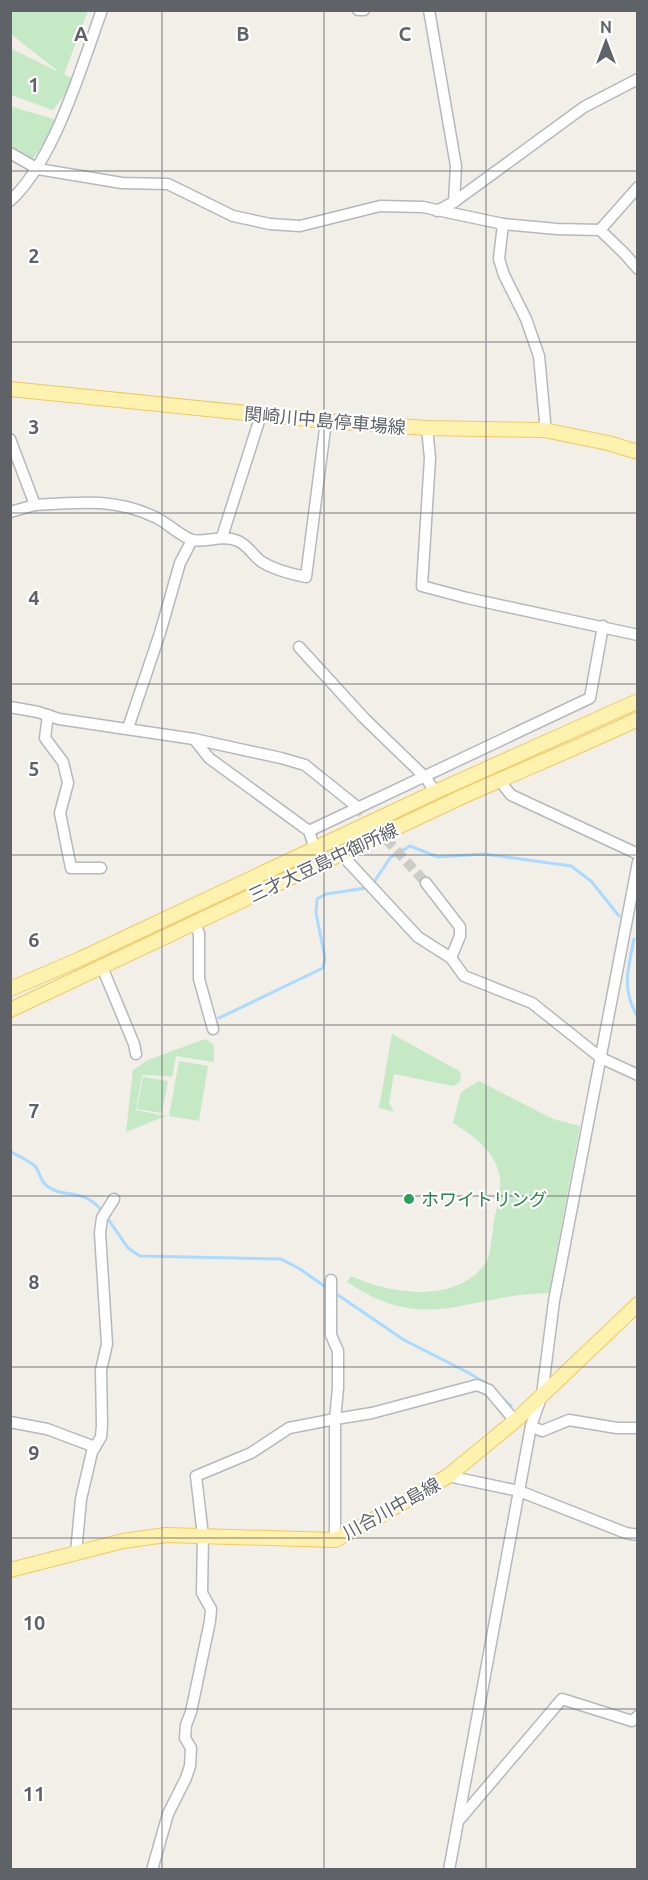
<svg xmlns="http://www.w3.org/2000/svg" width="648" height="1880" font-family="Ubuntu,'Noto Sans JP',sans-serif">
  <rect width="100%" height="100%" fill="#f1efe8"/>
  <!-- park -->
  <g fill="#c5e8c5">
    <polygon points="11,11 88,11 64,74 76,81 53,110 11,95 10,48 59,72 11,34"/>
    <polygon points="10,106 60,121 29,164 11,149"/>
    <polygon points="392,1034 459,1071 461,1075 460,1082 453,1086 394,1074 389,1103 394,1112 379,1108"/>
    <path d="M205,1039L214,1045V1062L176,1056L172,1077C162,1075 153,1076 142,1075L136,1110L166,1116L126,1132L133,1070L148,1060Z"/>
    <polygon points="179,1061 208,1066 199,1121 169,1116"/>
    <polygon points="143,1077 168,1081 162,1113 137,1109"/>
    <path d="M479,1081L553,1119L580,1126L549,1293C467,1294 427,1336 347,1282L351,1276C389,1294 458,1305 486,1262C491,1255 492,1232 494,1222C496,1208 502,1191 500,1177C496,1152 473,1135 453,1123L461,1092Z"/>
  </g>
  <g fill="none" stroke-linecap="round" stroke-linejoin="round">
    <!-- stream -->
    <g stroke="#aadaff" stroke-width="3">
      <polyline points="374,882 390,858 410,846 438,857 484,854 571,866 591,881 619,916"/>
      <path d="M634,939C628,970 621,988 638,1018"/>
      <polyline points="219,1018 323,968 325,958 316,913 317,899 326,894 366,888"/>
      <path d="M10,1151C18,1156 28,1160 35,1166C40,1172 40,1181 47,1186C66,1200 81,1186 102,1211"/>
      <polyline points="106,1216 128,1248 140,1256 281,1259 300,1269 327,1288"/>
      <polyline points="335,1293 404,1340 467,1372 489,1385"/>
      <polyline points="504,1400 511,1406"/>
    </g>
    <!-- minor-tunnel -->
    <polyline stroke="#ccccc8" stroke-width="10" stroke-dasharray="10 5" stroke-linecap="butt" points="356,806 426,883"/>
    <!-- minor casing -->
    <g stroke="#b5b8bc" stroke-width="13">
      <g id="minor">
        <polyline points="358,10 364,10"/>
        <polyline points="429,10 456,166 454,202"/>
        <polyline points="10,153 38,169 122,183 168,184 233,216 270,224 300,226 380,206 423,207 503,224 557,229 600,230 624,253 638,269"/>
        <path d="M10,201C55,160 81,67 102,10"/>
        <polyline points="437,211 454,202 584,107 638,79"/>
        <polyline points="503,224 499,259 504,275 526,319 539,356 545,421 544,430"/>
        <polyline points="600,230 638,187"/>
        <polyline points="427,428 430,458 422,586 467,598 638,635"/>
        <polyline points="10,439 35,505 10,512"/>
        <path d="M35,505C79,502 116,498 157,518C167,523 182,537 192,540C207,543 221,534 238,541C249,546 254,557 262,562C275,570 291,574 306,577L326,421"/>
        <polyline points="222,537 261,415"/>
        <polyline points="299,647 364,718 426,778 435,792"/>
        <polyline points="10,707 38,712 59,719 194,739 281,758 305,765 356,806"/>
        <polyline points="48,715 45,738 63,762 68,783 60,813 71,868 101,868"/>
        <polyline points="128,728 160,633 180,563 192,540"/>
        <polyline points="194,739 209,758 309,831 315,849"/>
        <polyline points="499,780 511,795 638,854"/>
        <polyline points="309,831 590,698 603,626"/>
        <polyline points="341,854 418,937 451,958 464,976 532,1003 601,1058 638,1075"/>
        <polyline points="426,883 460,927 460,936 451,958"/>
        <polyline points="194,924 199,933 199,979 213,1029"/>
        <polyline points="102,967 134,1044 136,1054"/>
        <polyline points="331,1280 331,1335 338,1351 338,1388 335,1419 372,1413 477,1385 489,1390 515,1421"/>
        <polyline points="10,1422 47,1429 95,1447"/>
        <polyline points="531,1426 542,1431 569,1420 617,1428 638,1428"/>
        <polyline points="448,1476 519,1491 626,1533 638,1535"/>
        <polyline points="76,1553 81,1499 92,1452 101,1437 102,1425 101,1370 107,1344 100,1233 102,1218 114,1199"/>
        <polyline points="460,1819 562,1699 632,1721 638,1716"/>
        <polyline points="152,1870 168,1814 186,1778 190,1766 191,1748 185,1738 186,1725 191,1712 210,1621 211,1609 202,1593 203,1536 196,1476 251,1453 289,1428 335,1419 335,1540"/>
        <polyline points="449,1870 531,1426 542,1395 554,1301 638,862"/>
      </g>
    </g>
    <!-- major casing -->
    <g stroke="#f2c960" stroke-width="16">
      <g id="major">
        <polyline points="10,389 326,421 427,428 544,430 608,443 638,452"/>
        <polyline points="10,989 78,960 435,792 638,701"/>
        <path d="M10,1010L453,801C514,773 577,748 638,719"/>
        <polyline points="10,1570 123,1541 166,1535 335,1540 366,1524 448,1476 515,1421 638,1304"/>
      </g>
    </g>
    <!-- minor -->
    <use href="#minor" stroke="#fff" stroke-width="10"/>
    <!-- major -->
    <use href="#major" stroke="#fff2af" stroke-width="14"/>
  </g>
  <!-- grid -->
  <path fill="none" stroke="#5f6368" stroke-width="1.5" stroke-opacity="0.55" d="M162,10V1870M324,10V1870M486,10V1870M10,171H638M10,342H638M10,513H638M10,684H638M10,855H638M10,1025H638M10,1196H638M10,1367H638M10,1538H638M10,1709H638"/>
  <!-- markers -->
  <circle fill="#2e9e5b" stroke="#fff" stroke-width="2" cx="409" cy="1199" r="6"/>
  <g text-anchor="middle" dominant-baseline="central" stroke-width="4.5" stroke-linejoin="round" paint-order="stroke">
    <!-- street labels -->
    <g font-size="18" fill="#5f6368" stroke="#fff">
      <text transform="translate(325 420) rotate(5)">関崎川中島停車場線</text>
      <text transform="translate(323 862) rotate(-25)">三才大豆島中御所線</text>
      <text transform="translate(391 1508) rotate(-29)">川合川中島線</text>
    </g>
    <!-- leisure labels -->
    <g font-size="18" fill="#27864d" stroke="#fff" text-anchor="start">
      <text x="421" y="1199">ホワイトリング</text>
    </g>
  </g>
  <g font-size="20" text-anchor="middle" font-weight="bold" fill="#5f6368" stroke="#fff" stroke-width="4.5" stroke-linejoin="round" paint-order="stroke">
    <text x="81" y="41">A</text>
    <text x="243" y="41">B</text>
    <text x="405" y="41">C</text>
    <text x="34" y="92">1</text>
    <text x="34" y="263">2</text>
    <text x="34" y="434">3</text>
    <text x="34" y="605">4</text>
    <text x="34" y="776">5</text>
    <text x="34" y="947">6</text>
    <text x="34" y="1118">7</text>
    <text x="34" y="1289">8</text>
    <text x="34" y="1460">9</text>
    <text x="34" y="1630">10</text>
    <text x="34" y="1801">11</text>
  </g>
  <!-- border -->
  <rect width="648" height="1880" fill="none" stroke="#5f6368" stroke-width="24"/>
  <!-- north arrow -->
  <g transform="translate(606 42)" stroke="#ffffff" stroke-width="4.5" paint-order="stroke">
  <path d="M0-4.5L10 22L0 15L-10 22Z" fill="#5f6368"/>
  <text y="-9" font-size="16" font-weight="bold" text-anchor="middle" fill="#5f6368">N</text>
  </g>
</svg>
